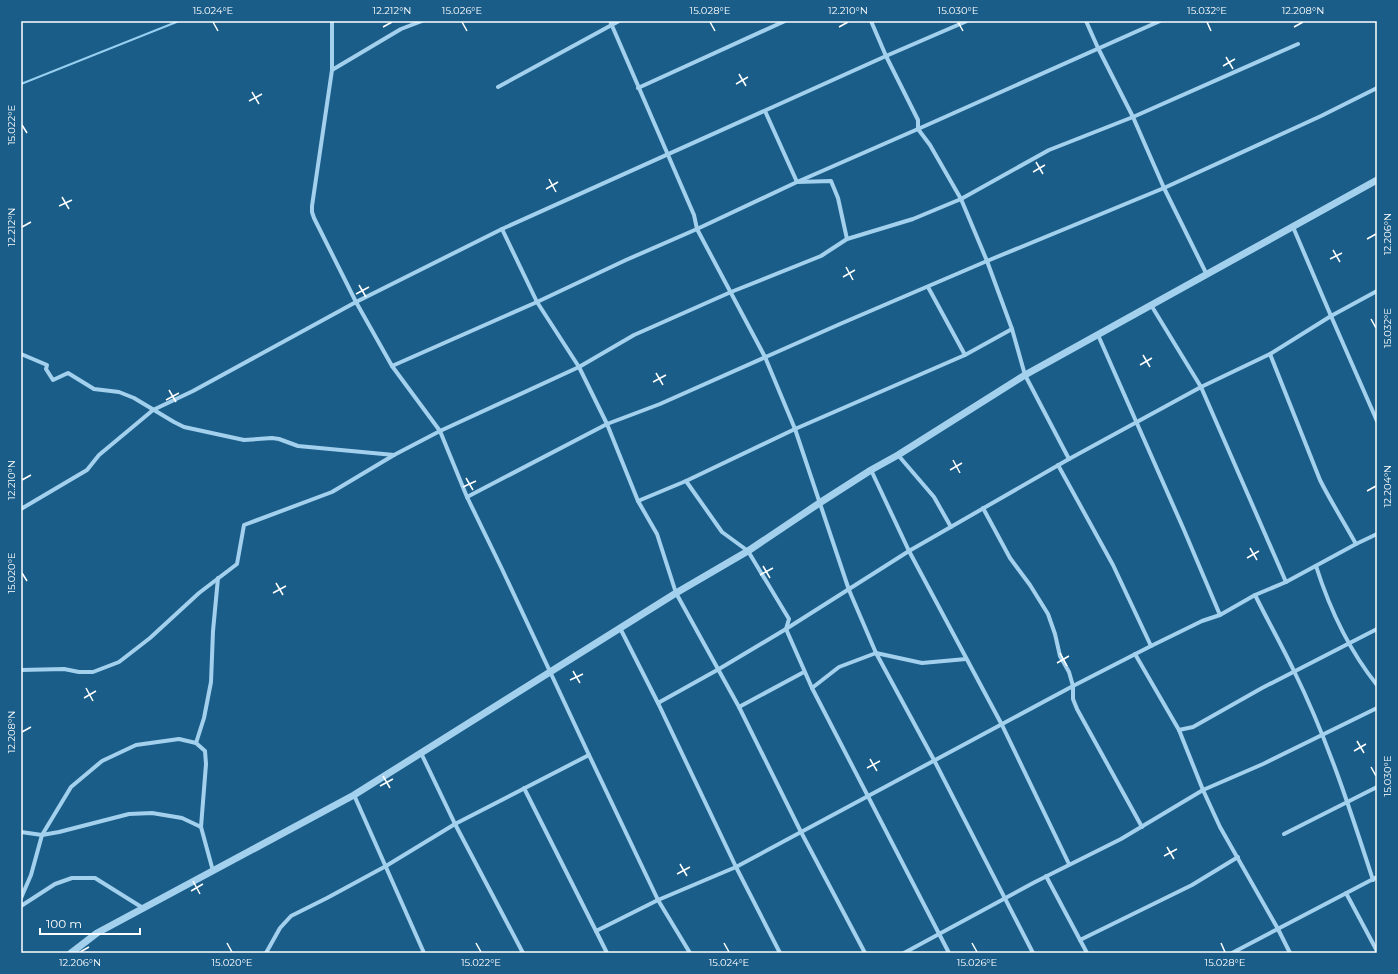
<svg xmlns="http://www.w3.org/2000/svg" width="1398" height="974" font-family="Montserrat,sans-serif">
  <rect width="100%" height="100%" fill="#1a5d89"/>
  <g fill="none" stroke-linecap="round" stroke-linejoin="round">
    <!-- stream -->
    <polyline stroke="#96cfef" stroke-width="2" points="21,84 179,21"/>
    <!-- minor -->
    <g stroke="#a3d1ed" stroke-width="4">
      <polyline points="332,21 332,70 312,206 312,212 314,218 356,302 392,366 440,431 467,497 502,569 589,755 658,900 690,953"/>
      <polyline points="610,21 694,215 697,229 765,357 795,429 849,590 876,653 934,760 1033,953"/>
      <polyline points="871,21 886,56 918,120 918,129 930,145 961,199 987,261 1012,329 1025,375 1069,459"/>
      <polyline points="1086,21 1098,48 1133,117 1164,188 1207,275"/>
      <polyline points="332,70 401,29 422,21"/>
      <polyline points="498,87 619,21"/>
      <polyline points="638,88 785,21"/>
      <polyline points="765,111 797,182 831,181 838,198 847,239"/>
      <polyline points="1293,227 1331,316 1377,421"/>
      <polyline points="502,229 537,302 579,367 607,424 638,501 657,534 676,593 739,707 801,832 865,953"/>
      <polyline points="928,287 965,355"/>
      <polyline points="1151,305 1201,387 1286,582"/>
      <polyline points="1098,335 1184,530 1220,615"/>
      <polyline points="21,354 47,365 46,369 53,380 68,373 94,389 119,392 134,398 174,422 184,427 244,440 272,438 279,439 298,446 394,455"/>
      <path d="M1270,354L1320,480C1331,502 1344,522 1356,544"/>
      <polyline points="392,366 537,302 626,260 697,229 797,182 918,129 1160,21"/>
      <polyline points="898,455 934,497 951,527"/>
      <polyline points="1058,465 1113,565 1151,646"/>
      <polyline points="871,470 909,551 1002,725 1069,864"/>
      <polyline points="686,481 722,532 748,551 789,619 786,629 812,688 949,953"/>
      <polyline points="467,497 607,424 660,404 840,324 987,261 1164,188 1321,116 1377,88"/>
      <polyline points="638,501 686,481 795,429 965,355 1012,329"/>
      <polyline points="983,508 1010,558 1030,585 1048,614 1055,634 1060,656 1069,672 1073,686 1073,699 1077,709 1142,827"/>
      <polyline points="21,509 87,470 99,455 153,410 193,391 356,302 502,229 886,56 967,21"/>
      <path d="M1316,566C1330,610 1348,649 1377,685"/>
      <path d="M1255,595C1268,621 1282,646 1294,671C1327,738 1350,809 1373,880"/>
      <polyline points="620,628 658,703 736,867 780,953"/>
      <polyline points="1135,654 1179,730 1203,790 1220,827 1278,929 1290,953"/>
      <polyline points="21,670 64,669 79,672 93,672 119,662 150,638 199,593 237,564 244,525 332,492 394,455 440,431 579,367 634,335 731,292 821,256 847,239 913,219 961,199 1049,150 1133,117 1298,44"/>
      <polyline points="812,688 839,667 876,653 922,663 966,659"/>
      <polyline points="658,703 719,669 786,629 909,551 1069,459 1201,387 1270,354 1331,316 1377,291"/>
      <polyline points="739,707 804,672"/>
      <polyline points="1179,730 1193,727 1262,688 1377,629"/>
      <polyline points="196,743 204,718 211,682 213,631 218,578"/>
      <polyline points="421,753 455,824 523,953"/>
      <polyline points="524,788 596,931"/>
      <polyline points="354,795 424,953"/>
      <polyline points="21,832 42,835 59,832 129,814 152,813 182,818 201,827 213,871"/>
      <polyline points="1284,834 1377,787"/>
      <polyline points="1046,876 1087,953"/>
      <polyline points="1346,893 1377,951"/>
      <polyline points="21,898 31,875 42,835 71,787 102,761 136,745 179,739 196,743 205,751 206,764 201,827"/>
      <polyline points="21,906 55,884 72,878 95,878 143,908"/>
      <polyline points="1080,940 1192,885 1238,857"/>
      <polyline points="266,953 280,928 291,916 327,898 386,866 455,824 589,755"/>
      <polyline points="607,953 596,931 658,900 736,867 1073,686 1151,646 1202,621 1220,615 1255,595 1286,582 1356,544 1377,534"/>
      <polyline points="904,953 1035,882 1121,839 1203,790 1263,764 1377,708"/>
      <polyline points="1232,953 1377,877"/>
    </g>
    <!-- tertiary -->
    <polyline stroke="#a3d1ed" stroke-width="7" points="71,953 97,933 354,795 676,593 748,551 821,502 871,470 898,455 1025,375 1377,180"/>
  </g>
  <!-- ticks -->
  <path fill="none" stroke="#fff" stroke-width="1.5" d="M213,22L218,31M462,22L467,31M710,22L715,31M958,22L963,31M1207,22L1211,31M383,27L392,22M839,27L848,22M1294,27L1303,22M1226,57L1233,69M1223,66L1235,59M739,74L746,86M736,84L748,77M252,92L259,104M249,101L262,94M22,125L27,133M1036,162L1043,174M1033,172L1045,165M549,179L556,192M546,189L558,182M62,197L69,209M59,206L72,200M22,227L31,222M1367,239L1376,234M1333,250L1340,262M1330,259L1342,253M846,267L853,280M843,277L855,270M359,285L366,297M356,294L369,287M1371,319L1376,328M1143,355L1150,367M1140,365L1152,358M656,373L663,385M653,382L666,375M169,390L176,402M166,400L179,393M953,460L960,473M950,470L962,463M466,478L473,490M22,480L31,475M463,487L476,481M1367,491L1376,486M1250,548L1257,560M1247,558L1259,551M763,566L770,578M22,573L27,581M760,575L773,568M276,583L283,595M273,593L286,586M1060,653L1067,666M1057,663L1069,656M573,671L580,683M570,680L583,674M86,688L93,701M84,698L96,691M22,732L31,727M1357,741L1364,753M1354,751L1366,744M870,759L877,771M1371,767L1376,776M867,768L880,761M383,776L390,788M380,786L393,779M1167,847L1174,859M1164,856L1177,849M680,864L687,876M677,874L690,867M193,881L200,894M191,891L203,884M227,943L232,952M476,943L481,952M724,943L729,952M972,943L977,952M1221,943L1225,952M80,952L89,947"/>
  <!-- border -->
  <rect width="1398" height="974" fill="none" stroke="#1a5d89" stroke-width="44"/>
  <!-- scale -->
  <path d="M40 928v6h100v-6" fill="none" stroke="#ffffff" stroke-width="2"/>
  <text x="46" y="928" font-size="12" fill="#ffffff" stroke="#1a5d89" stroke-width="3" paint-order="stroke">100 m</text>
  <rect x="22" y="22" width="1354" height="930" fill="none" stroke="#fff" stroke-width="1.5"/>
  <g font-size="10" text-anchor="middle" fill="#fff">
    <text x="213" y="14">15.024°E</text>
    <text x="392" y="14">12.212°N</text>
    <text x="462" y="14">15.026°E</text>
    <text x="710" y="14">15.028°E</text>
    <text x="848" y="14">12.210°N</text>
    <text x="958" y="14">15.030°E</text>
    <text x="1207" y="14">15.032°E</text>
    <text x="1303" y="14">12.208°N</text>
    <text transform="translate(11 125) rotate(-90)" y="4">15.022°E</text>
    <text transform="translate(11 227) rotate(-90)" y="4">12.212°N</text>
    <text transform="translate(1387 234) rotate(-90)" y="4">12.206°N</text>
    <text transform="translate(1387 328) rotate(-90)" y="4">15.032°E</text>
    <text transform="translate(11 480) rotate(-90)" y="4">12.210°N</text>
    <text transform="translate(1387 486) rotate(-90)" y="4">12.204°N</text>
    <text transform="translate(11 573) rotate(-90)" y="4">15.020°E</text>
    <text transform="translate(11 732) rotate(-90)" y="4">12.208°N</text>
    <text transform="translate(1387 776) rotate(-90)" y="4">15.030°E</text>
    <text x="80" y="966">12.206°N</text>
    <text x="232" y="966">15.020°E</text>
    <text x="481" y="966">15.022°E</text>
    <text x="729" y="966">15.024°E</text>
    <text x="977" y="966">15.026°E</text>
    <text x="1225" y="966">15.028°E</text>
  </g>
</svg>
